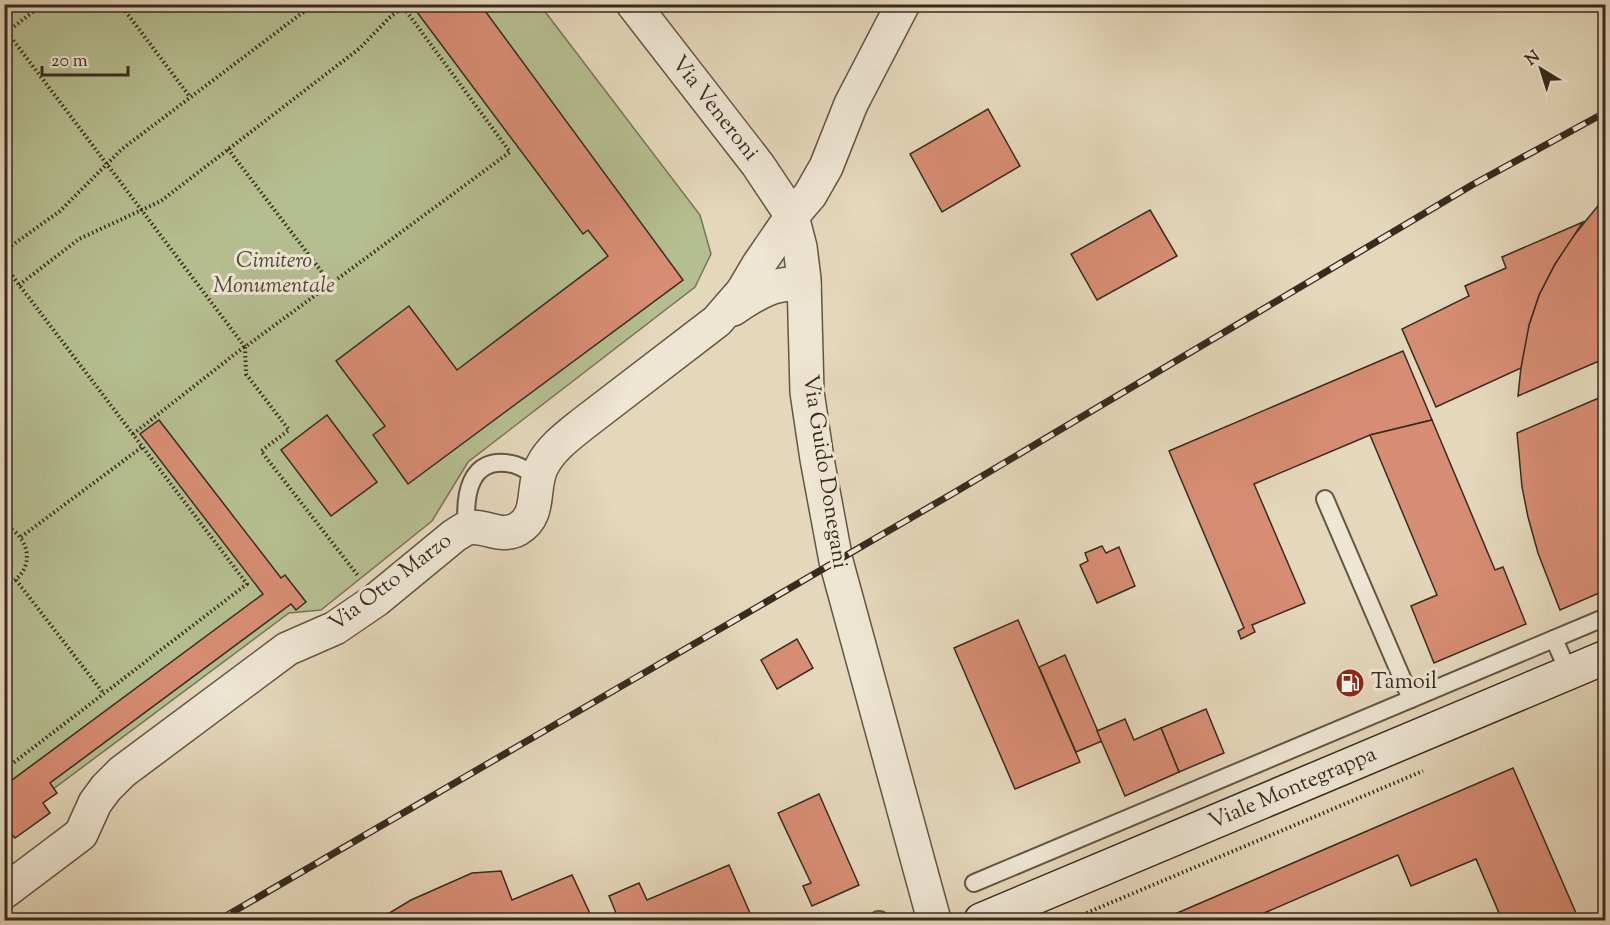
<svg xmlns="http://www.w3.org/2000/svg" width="1610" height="925" font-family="'Sorts Mill Goudy',serif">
  <rect width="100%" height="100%" fill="#e5d7bb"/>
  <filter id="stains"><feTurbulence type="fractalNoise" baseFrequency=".00333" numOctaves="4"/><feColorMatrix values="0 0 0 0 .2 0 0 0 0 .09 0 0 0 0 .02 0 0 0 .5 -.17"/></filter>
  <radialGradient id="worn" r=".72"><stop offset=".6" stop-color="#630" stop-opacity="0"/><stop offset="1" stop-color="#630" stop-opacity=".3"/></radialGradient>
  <!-- green -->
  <polygon fill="#b5be90" stroke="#767457" stroke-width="1.5" points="5,5 540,5 700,215 711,254 695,287 468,462 432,521 321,610 289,613 5,825"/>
  <!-- building -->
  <g fill="#d78d73" stroke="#382b1e" stroke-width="1.5">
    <polygon points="411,4 480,4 683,280 408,484 373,435 385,426 336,361 409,306 457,370 608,256 588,230 583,234"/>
    <polygon points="988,109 1020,166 942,212 910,154"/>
    <polygon points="1606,196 1606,358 1518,396 1522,357 1529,325 1539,295 1555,264 1571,239"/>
    <polygon points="1150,210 1177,256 1097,300 1071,254"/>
    <polygon points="1583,222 1555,264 1539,295 1529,325 1521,368 1436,407 1402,329 1469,296 1465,286 1506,268 1502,257"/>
    <polygon points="1403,351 1432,420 1370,435 1254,484 1305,603 1252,625 1255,632 1241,639 1238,631 1244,628 1169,451"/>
    <polygon points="1606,395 1606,590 1560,610 1538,553 1528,517 1522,487 1517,433"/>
    <polygon points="327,415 377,482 331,516 281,450"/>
    <polygon points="159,420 281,578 285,575 306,602 296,610 291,604 50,783 57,793 43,803 50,813 15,838 4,826 4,786 263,594 140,434"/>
    <polygon points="1432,420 1495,570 1503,567 1526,624 1434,663 1411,606 1437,595 1370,435"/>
    <polygon points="1102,546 1106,553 1119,547 1135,586 1097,603 1080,565 1088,561 1085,553"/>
    <polygon points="1018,620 1080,762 1015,789 954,648"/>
    <polygon points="797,639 813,668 777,689 761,660"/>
    <polygon points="1065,655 1102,741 1076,752 1039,667"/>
    <polygon points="1206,709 1224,753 1179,772 1161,728"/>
    <polygon points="1125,719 1134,740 1161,728 1179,772 1125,796 1097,731"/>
    <polygon points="1513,768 1579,920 1502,920 1476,859 1411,886 1398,855 1248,920 1161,920"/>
    <polygon points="819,794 859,885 812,906 803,886 811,883 778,813"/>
    <polygon points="729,865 753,920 598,920 616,913 609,896 639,883 647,900"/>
    <polygon points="501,871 512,900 572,875 593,920 382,920 381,918 411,900 472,873"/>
  </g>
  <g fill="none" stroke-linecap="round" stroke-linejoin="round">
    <!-- service casing -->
    <g stroke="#635645" stroke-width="20">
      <g id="service">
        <polyline points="1325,499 1411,699"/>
        <path d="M467,528C464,498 468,455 512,464C521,466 529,472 538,476"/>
        <polyline points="1554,639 1569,673"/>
        <polyline points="974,883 1606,617"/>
        <polyline points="878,920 880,920"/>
      </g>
    </g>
    <!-- minor casing -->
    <g stroke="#635645" stroke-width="36">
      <g id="minor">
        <polyline points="633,4 758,165 792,216 800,247 804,279 807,392 817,459 836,561 934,920"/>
        <path d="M733,309C754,295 777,279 804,286"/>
        <path d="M4,892L81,834L95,803L106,788L122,772L287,649L335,628L376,600L455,535C459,533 464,529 467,528C485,524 500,539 518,529C542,515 531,487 542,466C551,448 569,435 584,423L717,321L743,291L759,264L792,216L810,195L826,167L851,104L903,4"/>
      </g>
    </g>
    <!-- secondary casing -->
    <g stroke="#382b1e" stroke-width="36">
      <polyline id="secondary" points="981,920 1606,657"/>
    </g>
    <!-- path -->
    <g stroke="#382b1e" stroke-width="4" stroke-dasharray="1.5 3" stroke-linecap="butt">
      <polyline points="120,4 190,97"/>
      <polyline points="4,32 7,32 245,347 510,152 401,4"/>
      <polyline points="7,32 43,4"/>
      <polyline points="228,149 331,284"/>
      <polyline points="4,251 60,211 122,149 314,4"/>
      <polyline points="4,265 247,584 4,770"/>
      <polyline points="19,285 79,239 161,201 360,48 389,18 407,4"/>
      <polyline points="245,347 246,374 289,430 261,451 359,577"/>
      <polyline points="133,434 244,347"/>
      <path d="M4,525C33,538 36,574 4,586"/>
      <polyline points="21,537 142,447"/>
      <polyline points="16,580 104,694"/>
      <polyline points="1070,920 1423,771"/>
    </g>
    <!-- service -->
    <use href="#service" stroke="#eee5d3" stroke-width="16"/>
    <!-- minor -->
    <use href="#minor" stroke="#eee5d3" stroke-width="33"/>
    <!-- secondary -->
    <use href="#secondary" stroke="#eee5d3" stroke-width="33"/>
    <!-- rail casing -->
    <g stroke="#382b1e" stroke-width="7">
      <polyline id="rail" points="219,920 957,491 1472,185 1606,112"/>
    </g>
    <!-- rail -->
    <use href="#rail" stroke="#eee5d3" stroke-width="4.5" stroke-dasharray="14" stroke-linecap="butt"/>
  </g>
  <!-- icons -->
  <defs>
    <g id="fuel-disc" transform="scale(1.5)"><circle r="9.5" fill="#8f2418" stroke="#eee5d3"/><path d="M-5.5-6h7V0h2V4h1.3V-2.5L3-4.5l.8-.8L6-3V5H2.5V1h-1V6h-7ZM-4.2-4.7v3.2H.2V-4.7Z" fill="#fff"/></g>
  </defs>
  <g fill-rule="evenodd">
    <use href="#fuel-disc" x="1350" y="683"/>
  </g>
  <g text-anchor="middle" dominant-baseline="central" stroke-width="6" stroke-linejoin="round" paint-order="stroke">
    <!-- street labels -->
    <g font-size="22" fill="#382b1e" stroke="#eee5d3">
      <text transform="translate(714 109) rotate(52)">Via Veneroni</text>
      <text transform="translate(824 472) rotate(81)">Via Guido Donegani</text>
      <text transform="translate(391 583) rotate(-37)">Via Otto Marzo</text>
      <text transform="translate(1293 789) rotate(-23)">Viale Montegrappa</text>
    </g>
    <!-- park labels -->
    <g font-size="22" font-style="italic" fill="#514835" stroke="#eee5d3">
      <text x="274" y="262">Cimitero<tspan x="274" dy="25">Monumentale</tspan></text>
    </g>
    <!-- poi labels -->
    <g font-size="22" fill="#382b1e" stroke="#eee5d3" text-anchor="start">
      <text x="1371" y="683">Tamoil</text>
    </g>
  </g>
  <!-- margin -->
  <rect width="1610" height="925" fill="none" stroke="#e5d7bb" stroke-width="24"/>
  <rect x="6" y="6" width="1598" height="913" fill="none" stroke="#382b1e" stroke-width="3"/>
  <rect x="12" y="12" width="1586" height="901" fill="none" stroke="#382b1e" stroke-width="1.5"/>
  <!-- north arrow -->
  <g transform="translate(1541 69) rotate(322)" stroke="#eee5d3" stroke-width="4.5" paint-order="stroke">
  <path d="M0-4.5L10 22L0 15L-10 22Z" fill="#382b1e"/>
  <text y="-9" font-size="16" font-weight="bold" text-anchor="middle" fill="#382b1e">N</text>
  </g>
  <!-- scale -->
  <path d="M42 66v9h86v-9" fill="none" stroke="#382b1e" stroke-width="3"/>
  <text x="51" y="66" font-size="18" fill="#382b1e" stroke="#eee5d3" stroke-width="4.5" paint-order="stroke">20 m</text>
  <rect width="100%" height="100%" filter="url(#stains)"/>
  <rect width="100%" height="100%" fill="url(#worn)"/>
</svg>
